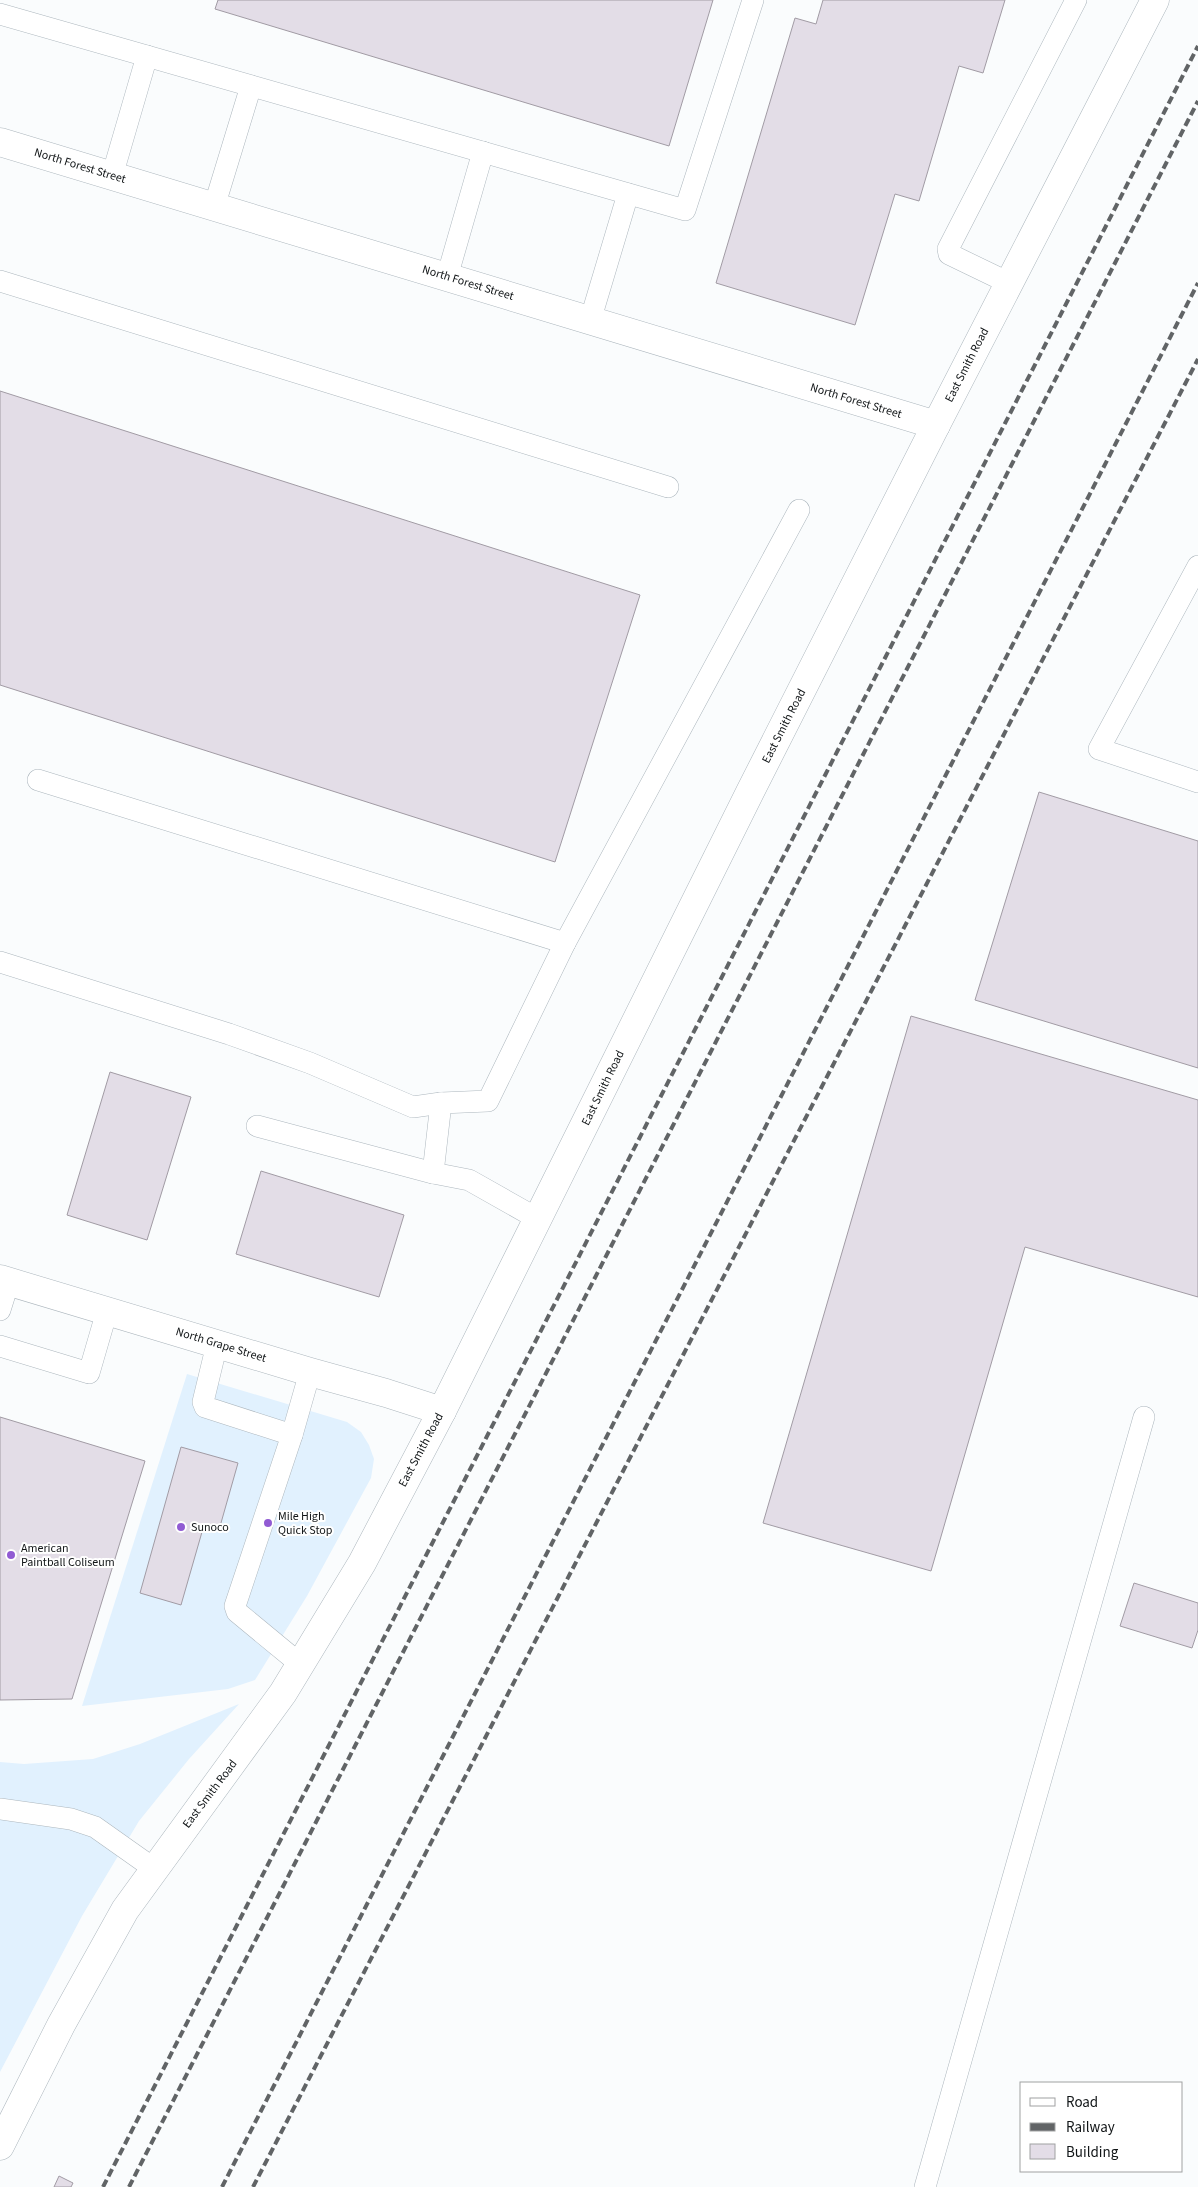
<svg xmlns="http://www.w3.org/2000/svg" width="1198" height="2187" font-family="'Source Sans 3',sans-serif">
  <rect width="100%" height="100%" fill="#fafcfd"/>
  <!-- built -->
  <g fill="#e1f1fe">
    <polygon points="187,1374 347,1422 361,1432 369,1445 374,1459 371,1478 307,1596 255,1680 228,1689 82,1706"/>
    <polygon points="239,1704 189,1759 139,1821 82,1916 0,2072 0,1762 24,1764 93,1759 140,1744"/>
  </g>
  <!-- building -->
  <g fill="#e3dde7" stroke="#a19ba4">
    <polygon points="218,0 713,0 669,146 215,9"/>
    <polygon points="823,0 1005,0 983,73 959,66 919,201 895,194 855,325 716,283 795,18 816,24"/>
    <polygon points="0,391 640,595 555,862 0,685"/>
    <polygon points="1039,792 1198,841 1198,1068 975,1000"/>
    <polygon points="911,1016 1198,1100 1198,1297 1025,1247 931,1571 763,1523"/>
    <polygon points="110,1072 191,1097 147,1240 67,1215"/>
    <polygon points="261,1171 404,1215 379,1297 236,1254"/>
    <polygon points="0,1417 145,1461 72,1699 0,1700"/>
    <polygon points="181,1447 238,1463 219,1530 204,1525 181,1605 140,1593"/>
    <polygon points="1134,1583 1198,1603 1198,1630 1192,1648 1120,1626"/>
    <polygon points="59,2176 73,2183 71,2187 54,2187"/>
  </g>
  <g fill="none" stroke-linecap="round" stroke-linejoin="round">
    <!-- service casing -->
    <g stroke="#adb7be" stroke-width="22">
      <g id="service">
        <polyline points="0,14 685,210 753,0"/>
        <polyline points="112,176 147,56"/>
        <polyline points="214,207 251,86"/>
        <polyline points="447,277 483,152"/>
        <polyline points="0,281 668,487"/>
        <polyline points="1009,283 949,254 948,249 1076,0"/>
        <polyline points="590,321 628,194"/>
        <polyline points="1198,566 1099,749 1198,782"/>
        <polyline points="565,943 799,510"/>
        <polyline points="0,962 229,1034 310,1063 413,1107 441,1103 488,1101 565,943 38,780"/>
        <polyline points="441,1103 433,1173 469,1180 538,1219"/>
        <polyline points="257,1126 433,1173"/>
        <polyline points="0,1310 9,1281"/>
        <polyline points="217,1344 203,1402 205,1407 292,1435 310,1372"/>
        <polyline points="0,1346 89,1373 107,1311"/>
        <polyline points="292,1435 235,1606 237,1612 300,1664"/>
        <polyline points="0,1809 71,1819 95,1827 153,1868"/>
        <polyline points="925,2187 1144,1417"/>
      </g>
    </g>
    <!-- minor casing -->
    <g stroke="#adb7be" stroke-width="29">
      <g id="minor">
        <polyline points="0,142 936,425"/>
        <polyline points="0,1279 310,1372 386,1393 442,1411"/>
      </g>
    </g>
    <!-- tertiary casing -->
    <g stroke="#adb7be" stroke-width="29">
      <polyline id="tertiary" points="0,2146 61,2025 125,1910 283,1693 362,1563 442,1411 750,792 936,425 1155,0"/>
    </g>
    <!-- service -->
    <use href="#service" stroke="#fff" stroke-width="21"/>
    <!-- minor -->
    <use href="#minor" stroke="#fff" stroke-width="28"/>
    <!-- tertiary -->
    <use href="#tertiary" stroke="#fff" stroke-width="28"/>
    <!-- rail -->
    <g stroke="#616466" stroke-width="4" stroke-dasharray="8 4" stroke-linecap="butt">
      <polyline points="103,2187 1198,46"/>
      <polyline points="129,2187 1198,101"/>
      <polyline points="222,2187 1198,283"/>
      <polyline points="253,2187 1198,359"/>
    </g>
  </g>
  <!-- markers -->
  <g fill="#915bd3" stroke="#fff" stroke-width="2">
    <circle cx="268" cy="1523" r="5"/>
    <circle cx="181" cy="1527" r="5"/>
    <circle cx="11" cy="1555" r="5"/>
  </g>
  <g text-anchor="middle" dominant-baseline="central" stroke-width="4" stroke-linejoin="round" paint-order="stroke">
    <!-- street labels -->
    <g font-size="12" fill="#111517" stroke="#fff">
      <text transform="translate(80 166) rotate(17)">North Forest Street</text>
      <text transform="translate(468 283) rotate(17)">North Forest Street</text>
      <text transform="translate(967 365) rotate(-63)">East Smith Road</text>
      <text transform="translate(856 401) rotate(17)">North Forest Street</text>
      <text transform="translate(784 726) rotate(-63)">East Smith Road</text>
      <text transform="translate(603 1088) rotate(-64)">East Smith Road</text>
      <text transform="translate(221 1345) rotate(17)">North Grape Street</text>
      <text transform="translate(421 1450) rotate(-62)">East Smith Road</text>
      <text transform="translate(210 1794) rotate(-53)">East Smith Road</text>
    </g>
    <!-- poi labels -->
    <g font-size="12" fill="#111517" stroke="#fff" text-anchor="start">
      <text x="278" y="1516">Mile High<tspan x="278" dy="14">Quick Stop</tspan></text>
      <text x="191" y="1527">Sunoco</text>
      <text x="21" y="1548">American<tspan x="21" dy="14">Paintball Coliseum</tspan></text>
    </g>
  </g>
  <!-- legend -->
  <rect x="1020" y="2082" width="162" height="90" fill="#ffffff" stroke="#a0a1a2"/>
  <rect x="1030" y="2098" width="25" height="8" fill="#ffffff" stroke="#a0a1a2"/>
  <text x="1066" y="2107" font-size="15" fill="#111517">Road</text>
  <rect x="1030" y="2123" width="25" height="8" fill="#616466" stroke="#a0a1a2"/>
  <text x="1066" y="2132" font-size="15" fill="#111517">Railway</text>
  <rect x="1030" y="2144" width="25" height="15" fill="#e3dde7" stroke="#a0a1a2"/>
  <text x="1066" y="2157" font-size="15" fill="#111517">Building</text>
</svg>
